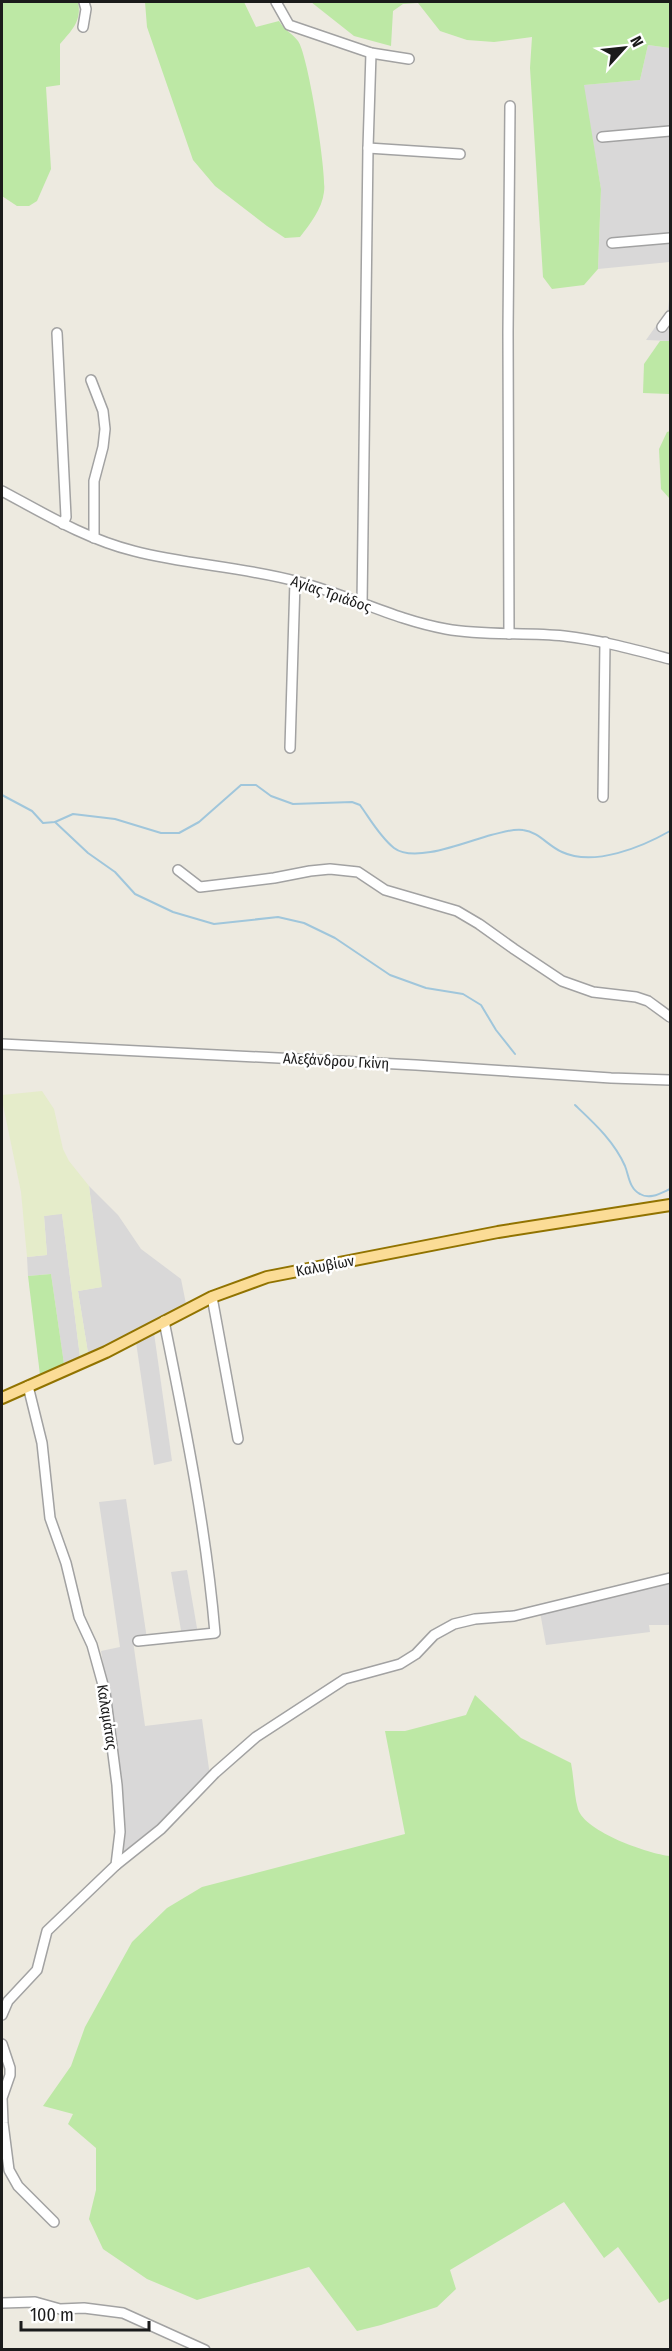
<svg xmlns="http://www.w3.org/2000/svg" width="672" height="2351" font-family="'Fira Sans Condensed',sans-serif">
  <rect width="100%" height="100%" fill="#edeae0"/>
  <!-- residential -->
  <g fill="#d9d8d8">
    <polygon points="648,45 670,48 670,262 598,269 601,189 583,85 640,80"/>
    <polygon points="670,291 670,341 646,340 668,309"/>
    <polygon points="89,1186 118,1215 141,1249 181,1279 186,1304 88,1353 78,1291 101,1287"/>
    <polygon points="62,1213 80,1357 64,1364 51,1274 28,1276 27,1257 47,1255 44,1216"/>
    <polygon points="154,1333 172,1461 154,1465 136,1342"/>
    <polygon points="126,1499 147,1639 133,1641 145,1726 202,1719 210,1776 136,1847 124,1855 122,1780 101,1651 120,1647 99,1502"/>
    <polygon points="187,1570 198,1634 182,1636 171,1572"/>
    <polygon points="670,1581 670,1625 649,1625 650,1632 546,1645 540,1612 625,1595"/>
  </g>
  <!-- farmland -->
  <polygon fill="#e5ecca" points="42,1091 54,1109 63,1149 69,1161 89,1186 102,1287 78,1291 88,1353 80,1357 62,1214 44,1216 47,1255 27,1257 21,1192 2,1100 2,1095"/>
  <!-- grass -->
  <g fill="#bde8a5">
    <path d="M2,2H78C82,21 72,30 60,44V85L46,87L51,169L37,201L29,206H17L2,196Z"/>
    <path d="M145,2H244L256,27L279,21C284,30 292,33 298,41C308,54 327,174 324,192C322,209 310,224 300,237L285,238L267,226L215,186L193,160L147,27Z"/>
    <polygon points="311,2 670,2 670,48 648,45 640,80 584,85 601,189 598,269 584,285 552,289 543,277 530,68 532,37 494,42 467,40 440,31 418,3 403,4 393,11 391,46 354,36"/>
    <polygon points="660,341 670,341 670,394 643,393 644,364"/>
    <polygon points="670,431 670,499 661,489 659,449 667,432"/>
    <polygon points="51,1274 64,1364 40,1375 28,1276"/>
    <path d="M475,1695L521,1738L571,1763C574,1778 574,1795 578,1809C585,1832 649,1854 670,1856V2298L659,2303L618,2247L604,2258L564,2202L450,2270L456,2289L437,2307L381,2325L357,2331L309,2267L197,2300L147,2279L103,2249L89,2219L96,2190V2148L68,2124L73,2114L43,2106L71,2066L85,2027L132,1942L167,1908L202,1887L405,1834L385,1731H405L466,1715Z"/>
  </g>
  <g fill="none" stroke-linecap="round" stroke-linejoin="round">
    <!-- stream -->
    <g stroke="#a0c6db" stroke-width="2">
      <path d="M2,795L32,811L43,823L55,822L73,814L115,819L161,833H179L199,822L241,785H256L271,796L293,804L352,802L360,805C370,819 380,837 394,848C415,864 468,841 491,835C501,833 513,828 523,830C539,832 548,846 562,852C594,867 642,847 670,831"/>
      <polyline points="55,822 88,853 115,872 135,894 173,912 214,924 278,917 304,923 335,938 390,975 426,988 463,994 481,1005 496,1030 515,1054"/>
      <path d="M575,1105C594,1123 614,1141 625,1166C629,1176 629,1188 640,1194C650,1200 661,1193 670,1189"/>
    </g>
    <!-- minor casing -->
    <g stroke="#a2a2a2" stroke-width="12">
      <g id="minor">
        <polyline points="276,2 289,25 371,53 409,59"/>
        <polyline points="83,27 86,9 84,2"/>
        <polyline points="602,137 670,131"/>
        <polyline points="368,148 460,154"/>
        <polyline points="612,243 670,238"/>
        <polyline points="662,327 670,316"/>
        <polyline points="57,333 66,517 63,524"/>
        <polyline points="91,380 103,411 105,429 103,447 94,481 94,538"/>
        <path d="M2,491C45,514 86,539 134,551C188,565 245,567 299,582C349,595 395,620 446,629C485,636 525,632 564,636C600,640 636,650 670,659"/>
        <polyline points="362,605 368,148 371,53"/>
        <polyline points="509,634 508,332 510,106"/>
        <polyline points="290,748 295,581"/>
        <polyline points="603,797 605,642"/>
        <polyline points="178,870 200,887 274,878 310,871 330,869 358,872 385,890 457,911 479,924 514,949 562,981 593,992 636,997 648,1001 670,1017"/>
        <polyline points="2,1044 416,1065 611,1078 670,1080"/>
        <polyline points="212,1297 238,1439"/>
        <path d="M138,1641L215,1633C206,1527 185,1425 164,1321"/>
        <polyline points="116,1865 161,1829 215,1773 256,1737 345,1679 400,1664 416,1654 434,1635 454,1624 475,1619 514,1616 670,1578"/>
        <polyline points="2,2015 8,2001 37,1970 47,1931 116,1865 120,1832 117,1785 105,1692 92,1645 79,1617 66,1563 50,1518 42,1443 28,1386"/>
        <polyline points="2,2044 10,2068 10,2075 2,2098 3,2123 9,2170 18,2186 54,2222"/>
        <polyline points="2,2303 35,2302 60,2309 84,2308 123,2313 205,2350"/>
      </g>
    </g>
    <!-- major casing -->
    <g stroke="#917300" stroke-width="14">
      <polyline id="major" points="2,1398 106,1352 212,1297 267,1277 498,1232 670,1205"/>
    </g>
    <!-- minor -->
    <use href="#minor" stroke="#fff" stroke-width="9"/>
    <!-- major -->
    <use href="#major" stroke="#fbdc96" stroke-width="10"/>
  </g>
  <g text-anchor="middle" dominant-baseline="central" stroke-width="5" stroke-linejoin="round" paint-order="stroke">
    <!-- street labels -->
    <g font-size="15" fill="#1b1b1b" stroke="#fff">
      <text transform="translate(331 594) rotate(19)">Αγίας Τριάδος</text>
      <text transform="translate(336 1061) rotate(3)">Αλεξάνδρου Γκίνη</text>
      <text transform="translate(325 1266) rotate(-11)">Καλυβίων</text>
      <text transform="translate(107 1717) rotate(81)">Καλαμάτας</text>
    </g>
  </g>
  <!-- border -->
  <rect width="672" height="2351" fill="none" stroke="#1b1b1b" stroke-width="6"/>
  <!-- north arrow -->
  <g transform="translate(624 48) rotate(63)" stroke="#ffffff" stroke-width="4.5" paint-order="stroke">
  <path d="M0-4.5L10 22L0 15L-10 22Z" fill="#1b1b1b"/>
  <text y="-9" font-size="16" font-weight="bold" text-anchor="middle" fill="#1b1b1b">N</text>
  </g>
  <!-- scale -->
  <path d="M21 2321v9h128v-9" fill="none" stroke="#1b1b1b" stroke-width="3"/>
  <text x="30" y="2321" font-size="18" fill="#1b1b1b" stroke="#ffffff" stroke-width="4.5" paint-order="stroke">100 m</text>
</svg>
